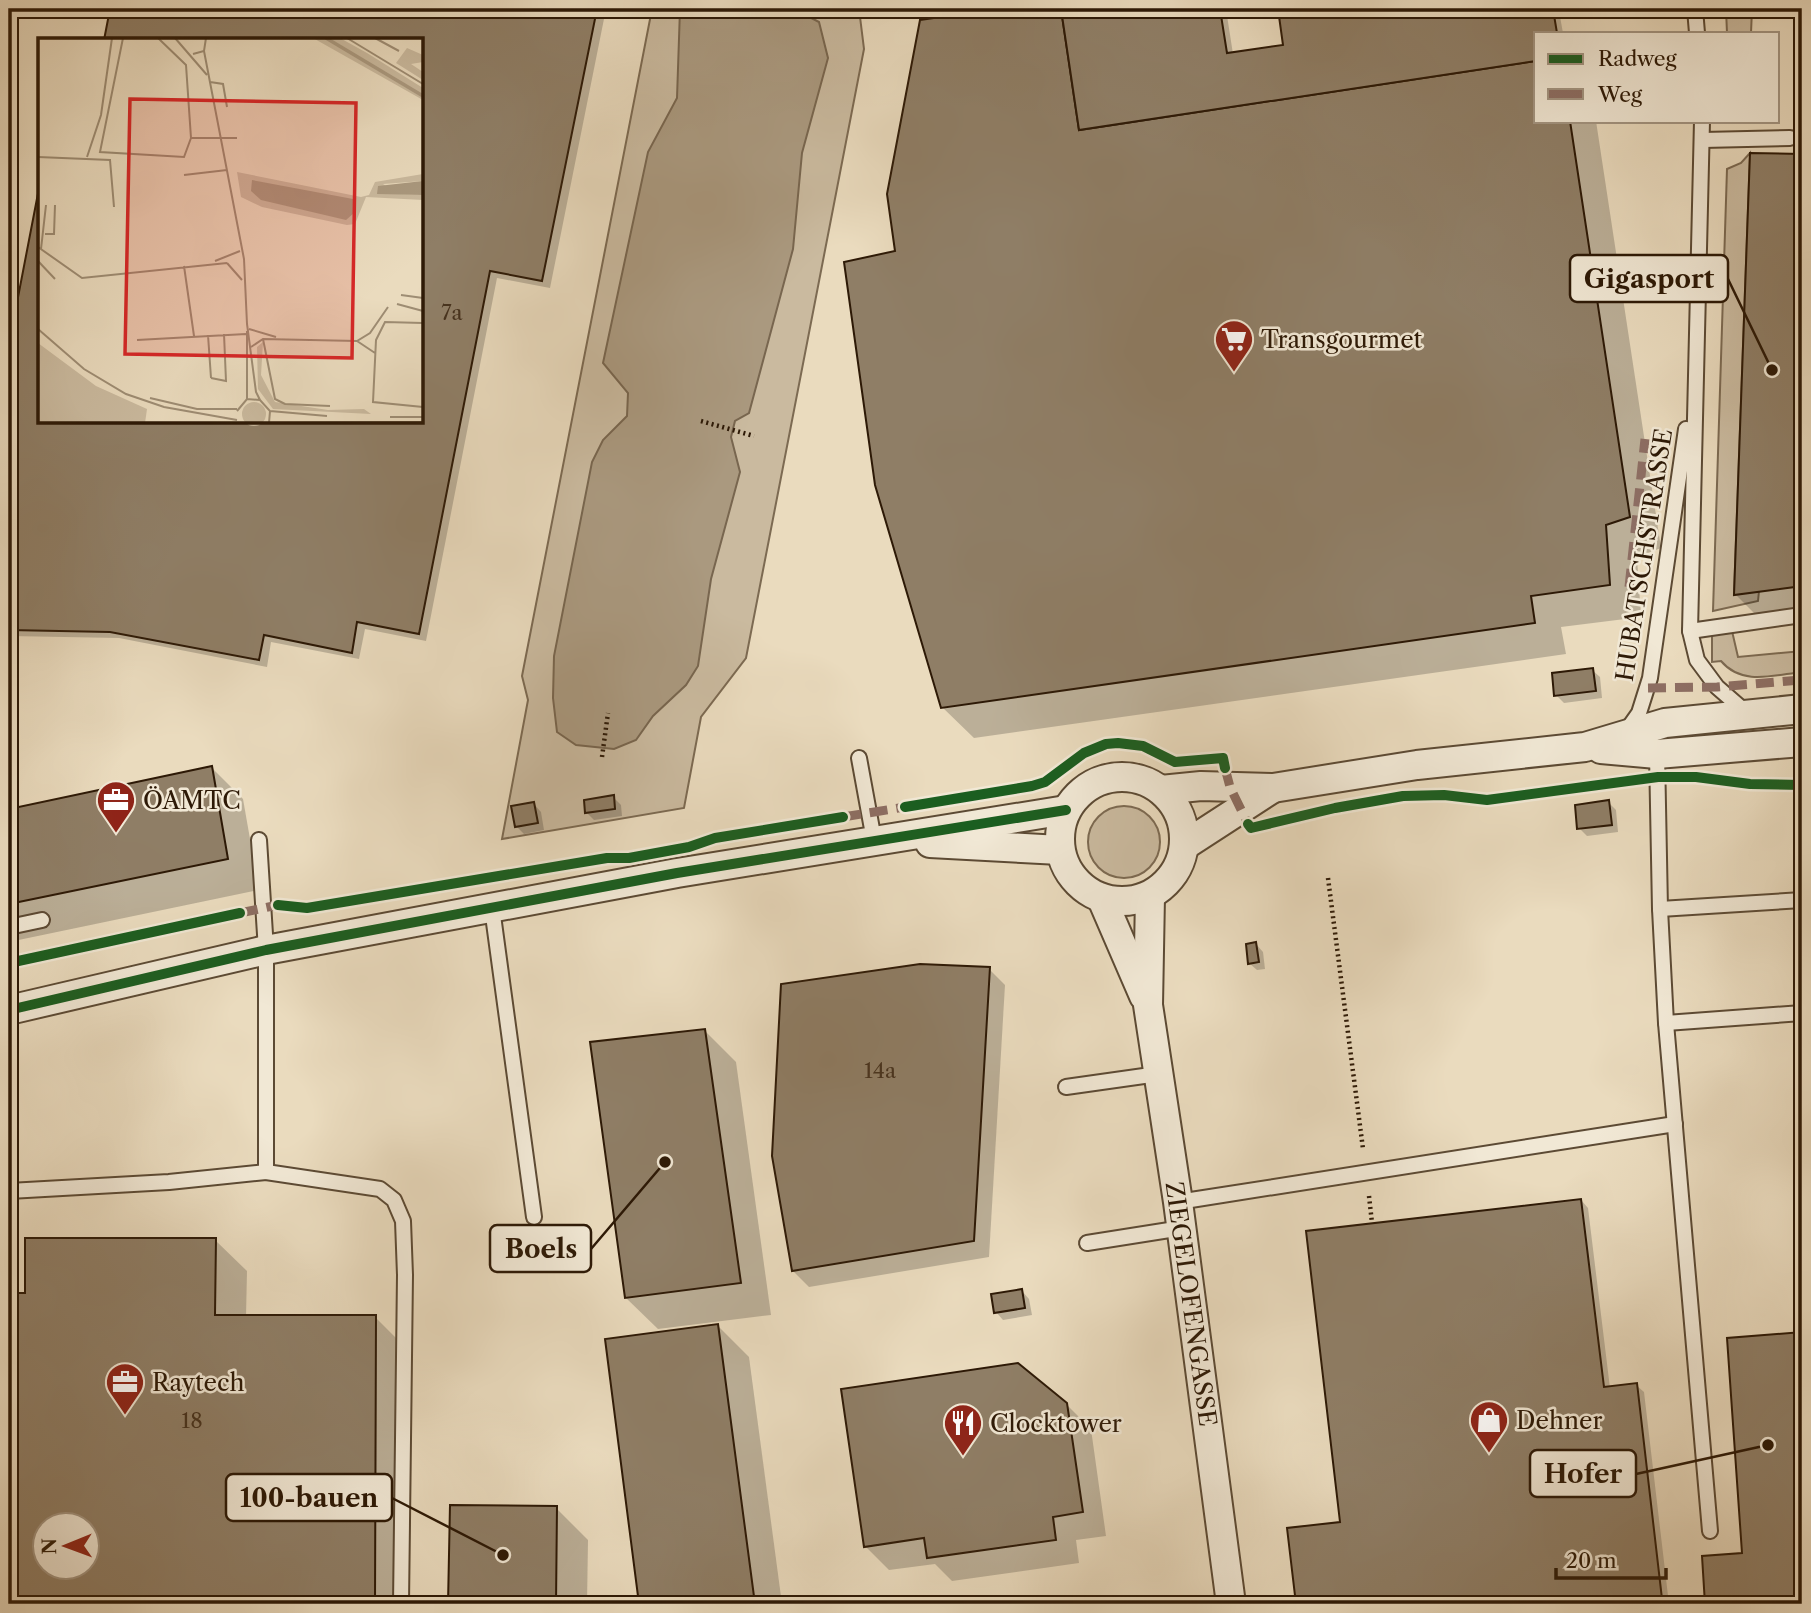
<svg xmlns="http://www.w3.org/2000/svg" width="1811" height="1613" font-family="'Libre Caslon Text',serif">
  <rect width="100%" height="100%" fill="#eadbbe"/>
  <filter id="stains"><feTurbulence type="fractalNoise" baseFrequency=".00286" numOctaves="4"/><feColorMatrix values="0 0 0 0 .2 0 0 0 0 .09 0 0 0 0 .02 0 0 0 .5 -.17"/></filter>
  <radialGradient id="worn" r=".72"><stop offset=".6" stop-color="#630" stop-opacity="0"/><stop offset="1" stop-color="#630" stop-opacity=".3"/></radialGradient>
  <!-- green -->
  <g fill="#caba9f" stroke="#7c6a52" stroke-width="2">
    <polygon points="652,9 859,9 864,49 746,658 701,717 684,808 502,839 528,700 522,676"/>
    <polygon points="1726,9 1752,9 1751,33 1727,33"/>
    <polygon points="1750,153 1734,594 1759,591 1758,601 1713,611 1727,169 1741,163"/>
    <path d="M1732,631L1738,657L1802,651V672C1774,675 1742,686 1721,661L1712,662V635Z"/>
    <circle cx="1124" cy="842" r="36"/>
  </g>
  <!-- water -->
  <polygon fill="#aa997f" stroke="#78664f" stroke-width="2" points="680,9 794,9 819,22 828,58 802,153 793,249 749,413 735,421 731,437 740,472 711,579 698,666 686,685 653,716 636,740 614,749 576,745 557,732 553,698 554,656 592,462 603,440 627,416 628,393 603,363 648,152 677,98"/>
  <!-- shadow -->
  <g fill="#0003" fill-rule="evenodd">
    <polygon points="112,9 606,9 550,288 497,278 426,641 365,629 359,659 271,642 267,667 119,638 9,636 9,353 40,192 40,422 422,422 422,40 106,40"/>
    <polygon points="1008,9 1226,9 1233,54 1285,46 1280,9 1573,9 1559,11 1563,33 1536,33 1536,121 1596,121 1661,548 1637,557 1641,617 1561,627 1566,654 974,738 942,707 897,253 922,21"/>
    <polygon points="1751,155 1802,156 1802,612 1759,618 1735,594"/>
    <polygon points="1592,670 1600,677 1602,698 1564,703 1556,695"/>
    <polygon points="212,768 243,799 259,890 9,942 9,810"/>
    <polygon points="613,797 621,805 622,816 594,820 587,813"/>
    <polygon points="1608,802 1616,810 1618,832 1587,836 1579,828"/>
    <polygon points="534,804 541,812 544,830 524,834 516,826"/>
    <polygon points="1256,944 1263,952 1265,969 1257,970 1249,963"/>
    <polygon points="989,969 1005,985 989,1257 809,1287 793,1271"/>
    <polygon points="704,1030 736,1062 771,1315 658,1329 626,1298"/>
    <polygon points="1581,1200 1588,1208 1610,1388 1636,1385 1644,1392 1669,1604 1297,1604 1289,1529 1342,1523"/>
    <path d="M215,1240L247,1271L246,1317H375L407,1349L406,1604H9V1295H27ZM46,1526H88V1568H46Z"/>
    <polygon points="1022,1291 1029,1299 1032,1315 1003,1320 996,1312"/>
    <polygon points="718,1326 749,1357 782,1604 641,1604 607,1340"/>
    <polygon points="1802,1334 1802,1604 1707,1604 1704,1558 1744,1555 1728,1339"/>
    <polygon points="1066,1404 1091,1429 1106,1536 1076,1540 1079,1563 952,1581 935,1564 889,1570 865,1546"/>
    <polygon points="451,1507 556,1508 588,1540 587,1604 450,1604"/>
  </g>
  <!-- building -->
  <g fill="#8f7e66" stroke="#2d1906" stroke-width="2" fill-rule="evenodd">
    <polygon points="110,9 597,9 542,281 490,271 419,634 357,622 352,653 264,635 259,660 110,632 9,630 9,344 40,183 40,422 422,422 422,40 104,40"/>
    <polygon points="996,9 1061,9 1079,130 1536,61 1536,121 1570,121 1630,517 1606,525 1610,585 1531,596 1535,623 941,708 875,485 844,262 895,251 887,194 920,20"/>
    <polygon points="1061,9 1220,9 1227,53 1283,45 1278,9 1553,9 1557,33 1536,33 1536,61 1079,130"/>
    <polygon points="1750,153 1802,154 1802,586 1734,595"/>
    <polygon points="1593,668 1596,691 1554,696 1552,673"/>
    <polygon points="212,766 228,859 9,904 9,809"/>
    <polygon points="614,795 615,809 585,813 584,800"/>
    <polygon points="1609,800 1612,825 1577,829 1575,805"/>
    <polygon points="534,802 538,823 515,827 511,806"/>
    <polygon points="1256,942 1259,962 1248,964 1246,944"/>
    <polygon points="920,964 990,967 974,1241 792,1271 772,1156 781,984"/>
    <polygon points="705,1029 741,1283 625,1298 590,1042"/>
    <polygon points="1581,1199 1604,1387 1637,1383 1662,1599 1625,1604 1296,1604 1287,1528 1340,1522 1306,1231"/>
    <path d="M25,1238H216L215,1315H376L375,1604H9V1293H25ZM46,1526H88V1568H46Z"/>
    <polygon points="1022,1289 1025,1308 994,1313 991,1294"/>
    <polygon points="718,1324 755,1604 639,1604 605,1339"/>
    <polygon points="1802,1332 1802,1604 1705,1604 1702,1556 1742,1553 1727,1338"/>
    <polygon points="1018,1363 1067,1403 1083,1512 1053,1517 1056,1540 927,1558 924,1538 864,1547 841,1389"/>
    <polygon points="450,1505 557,1506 556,1604 448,1604"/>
  </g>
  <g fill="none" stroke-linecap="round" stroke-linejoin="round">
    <!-- lane casing -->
    <g stroke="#5c4a34" stroke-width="18">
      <g id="lane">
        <polyline points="1695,9 1697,33"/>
        <polyline points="1702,121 1690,631 1697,660 1717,687 1748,714"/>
        <polyline points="1703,140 1790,138"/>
        <polyline points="1690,631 1802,615"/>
        <polyline points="1627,730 1639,713 1650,678 1686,429"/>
        <polyline points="1657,754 1660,909 1666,1023 1710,1531"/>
        <polyline points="859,758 874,840"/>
        <polyline points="492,908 534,1217"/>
        <polyline points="1660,909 1802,900"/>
        <polyline points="9,927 42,920"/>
        <polyline points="1666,1023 1802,1013"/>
        <polyline points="1066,1087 1158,1074"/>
        <polyline points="266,1172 380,1189 394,1200 403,1221 405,1275 401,1604"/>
        <polyline points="9,1191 169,1182 266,1172 266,950 259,840"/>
        <polyline points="1178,1202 1675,1124"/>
        <polyline points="1087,1243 1182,1228"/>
      </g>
    </g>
    <!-- street casing -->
    <g stroke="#5c4a34" stroke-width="32">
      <g id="street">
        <polyline points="1601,749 1657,754 1802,742"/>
        <circle cx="1122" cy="839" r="62"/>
        <polyline points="1161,790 1201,786 1273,788 1417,765 1585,747 1665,723 1802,709"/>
        <polyline points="930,843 1060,850"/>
        <polyline points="1185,845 1273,788"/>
        <polyline points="1150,896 1148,1005 1178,1202 1231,1604"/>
        <polyline points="1102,899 1144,996"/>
        <polyline points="9,1010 266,950 677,873 1066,810"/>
      </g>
    </g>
    <!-- path -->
    <g stroke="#2d1906" stroke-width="4.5" stroke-dasharray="2 3.5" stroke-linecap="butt">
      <polyline points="701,421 754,436"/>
      <polyline points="602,757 608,713"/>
      <polyline points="1328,878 1363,1149"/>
      <polyline points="1369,1196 1372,1223"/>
    </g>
    <!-- lane -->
    <use href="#lane" stroke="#f1e8d5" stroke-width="14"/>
    <!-- street -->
    <use href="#street" stroke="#f1e8d5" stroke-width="28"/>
    <!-- quiet -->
    <g stroke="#8d6e63" stroke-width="9" stroke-dasharray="18 9" stroke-linecap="butt">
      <polyline points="1629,587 1645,439"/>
      <polyline points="1648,688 1717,687 1802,680"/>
      <polyline points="1225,768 1230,787 1248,824"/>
      <polyline points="843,817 905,807"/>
      <polyline points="240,913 278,905"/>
    </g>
    <!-- cycleway casing -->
    <g stroke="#f1e8d5" stroke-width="15">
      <g id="cycleway">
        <polyline points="905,807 1032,786 1045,782 1084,753 1106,744 1118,743 1143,746 1175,762 1223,758 1225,768"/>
        <polyline points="1248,824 1251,828 1335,808 1403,796 1444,795 1487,800 1658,777 1696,777 1750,784 1802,785"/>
        <polyline points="278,905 307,908 607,858 629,858 689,847 715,838 843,817"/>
        <polyline points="9,963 240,913"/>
        <polyline points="9,1010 266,950 677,873 1066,810"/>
      </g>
    </g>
    <!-- cycleway -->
    <use href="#cycleway" stroke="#1b5e20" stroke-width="10"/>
  </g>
  <!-- icons -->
  <defs>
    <g id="supermarket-pin" transform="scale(2.0125)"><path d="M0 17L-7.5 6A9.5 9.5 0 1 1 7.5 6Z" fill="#8f2418" stroke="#f1e8d5"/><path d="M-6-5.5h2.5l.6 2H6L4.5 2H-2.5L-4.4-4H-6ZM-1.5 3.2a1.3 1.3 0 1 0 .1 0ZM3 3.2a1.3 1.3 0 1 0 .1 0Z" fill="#fff"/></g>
    <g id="office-pin" transform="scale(2.0125)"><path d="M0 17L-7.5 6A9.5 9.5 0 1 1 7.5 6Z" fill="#8f2418" stroke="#f1e8d5"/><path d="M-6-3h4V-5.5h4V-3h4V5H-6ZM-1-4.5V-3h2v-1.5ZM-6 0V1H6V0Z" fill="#fff"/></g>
    <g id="shop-pin" transform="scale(2.0125)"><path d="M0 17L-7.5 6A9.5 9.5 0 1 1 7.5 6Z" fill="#8f2418" stroke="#f1e8d5"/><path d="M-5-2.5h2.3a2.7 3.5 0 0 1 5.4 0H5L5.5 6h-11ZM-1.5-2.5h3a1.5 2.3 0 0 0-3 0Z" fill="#fff"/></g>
    <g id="restaurant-pin" transform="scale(2.0125)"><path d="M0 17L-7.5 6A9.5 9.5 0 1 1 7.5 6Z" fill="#8f2418" stroke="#f1e8d5"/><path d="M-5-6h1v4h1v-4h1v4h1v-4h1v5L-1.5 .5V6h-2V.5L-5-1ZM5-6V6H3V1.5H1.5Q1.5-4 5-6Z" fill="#fff"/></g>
  </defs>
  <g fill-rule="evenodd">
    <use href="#supermarket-pin" x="1234" y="339"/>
    <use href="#office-pin" x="116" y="800"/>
    <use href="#office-pin" x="125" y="1382"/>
    <use href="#shop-pin" x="1489" y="1420"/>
    <use href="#restaurant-pin" x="963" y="1423"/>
  </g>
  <g text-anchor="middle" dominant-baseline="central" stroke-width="5" stroke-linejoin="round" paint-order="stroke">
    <!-- number labels -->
    <g font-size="21" fill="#46321e">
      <text x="452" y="312">7a</text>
      <text x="880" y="1070">14a</text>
      <text x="192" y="1420">18</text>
    </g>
    <!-- poi labels -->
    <g font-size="24" fill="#2d1906" stroke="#f1e8d5" text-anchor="start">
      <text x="1261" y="339">Transgourmet</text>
      <text x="143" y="800">ÖAMTC</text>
      <text x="152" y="1382">Raytech</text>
      <text x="1516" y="1420">Dehner</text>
      <text x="990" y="1423">Clocktower</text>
    </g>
    <!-- street labels -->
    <g font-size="24" fill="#2d1906" stroke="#f1e8d5">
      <text transform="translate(1644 555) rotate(-81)">HUBATSCHSTRASSE</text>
      <text transform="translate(1191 1304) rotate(82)">ZIEGELOFENGASSE</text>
    </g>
  </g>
  <!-- overview -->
  <g transform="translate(38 38)">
    <rect width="385" height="385" fill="#eadbbe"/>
    <path d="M275,0H302L329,15L385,50V62ZM369,10L385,17V24L373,26L385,34V42L358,25ZM199,134L323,159L331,157L337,144L385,136V143L345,146L360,156L385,157V162L328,159L317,186L309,187L224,169L203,159ZM225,304L223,337L237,364L290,372L326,371L333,376L235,371L220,351L219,309ZM0,305L58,348L109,371L107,385H0ZM204 376a12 12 0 1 1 24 0a12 12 0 1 1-24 0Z" fill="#caba9f"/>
    <path d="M214,142L315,161L316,175L308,182L223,162L213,153ZM385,143V157L339,156L340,148Z" fill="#aa997f"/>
    <path fill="none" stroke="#aa997f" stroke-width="3.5" d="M288,0L385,58"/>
    <path fill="none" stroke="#9e8d74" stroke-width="2" d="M85,0L62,114L146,119L153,100M120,0L148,27L153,100H199M137,0L169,37M309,0L385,46M337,0L361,13M166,13L206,221L209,286L218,354L222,362M155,16L166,13L168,0M172,44L185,46L189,69M0,119L72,122L76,169M49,119L63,77L74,0M146,137L189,132M7,196H16L17,167M0,209L44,240L189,225M3,211L8,167M0,223L17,241M177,223L202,213M189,225L204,242M146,228L156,298M363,257L385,260M359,266L385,273M385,285L347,284L338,302L335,364L385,369M0,291L46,331L88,356L126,369L199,382M211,291L238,299M209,293V361M170,297L173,340M225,301L237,361L247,366L292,368M99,302L208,296M319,303L337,315M213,309L225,301L319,303L332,295L350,269M173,340L188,343L186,296M112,360L159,371H199M199,373L209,361L222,362L232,373L231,385M232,373L289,378M352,379H385M231,385L385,384"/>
    <path fill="#d62828" fill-opacity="0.15" stroke="#d62828" stroke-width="3.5" d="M92,61L318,65L314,320L87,316Z"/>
    <rect width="385" height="385" fill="none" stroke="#2d1906" stroke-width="3.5"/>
  </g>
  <!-- callouts -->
  <path fill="none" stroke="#2d1906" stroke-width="2.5" d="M1772 370L1728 279M665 1162L591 1249M1768 1445L1636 1474M503 1555L392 1498"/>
  <g fill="#2d1906" stroke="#f1e8d5" stroke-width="2.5">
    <circle cx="1772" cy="370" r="7"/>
    <circle cx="665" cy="1162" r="7"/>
    <circle cx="1768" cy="1445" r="7"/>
    <circle cx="503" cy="1555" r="7"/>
  </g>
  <g fill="#f1e8d5" stroke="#2d1906" stroke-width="2.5">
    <rect x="1570" y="255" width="158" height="47" rx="7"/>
    <rect x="490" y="1225" width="101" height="47" rx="7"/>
    <rect x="1530" y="1450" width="106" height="47" rx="7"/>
    <rect x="226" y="1474" width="166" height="47" rx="7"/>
  </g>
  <g font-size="26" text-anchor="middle" font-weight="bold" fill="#2d1906">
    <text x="1649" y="288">Gigasport</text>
    <text x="541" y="1258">Boels</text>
    <text x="1583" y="1483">Hofer</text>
    <text x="309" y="1507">100-bauen</text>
  </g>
  <!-- margin -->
  <rect width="1811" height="1613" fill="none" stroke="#eadbbe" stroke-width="35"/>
  <rect x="10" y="10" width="1790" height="1592" fill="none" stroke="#2d1906" stroke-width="3.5"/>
  <rect x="18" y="18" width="1776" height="1578" fill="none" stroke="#2d1906" stroke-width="2"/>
  <!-- legend -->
  <rect x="1534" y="32" width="245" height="91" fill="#f1e8d5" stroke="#a39582" stroke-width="2"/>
  <rect x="1548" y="54" width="35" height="10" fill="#1b5e20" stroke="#a39582" stroke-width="2"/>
  <text x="1598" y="66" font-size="21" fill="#2d1906">Radweg</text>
  <rect x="1548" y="89" width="35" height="10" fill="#8d6e63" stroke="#a39582" stroke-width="2"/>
  <text x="1598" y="102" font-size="21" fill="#2d1906">Weg</text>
  <!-- north arrow -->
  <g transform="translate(66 1546) rotate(269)"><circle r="33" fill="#f1e8d5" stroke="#a39582" stroke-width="2"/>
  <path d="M0-5L12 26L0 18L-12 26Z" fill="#8f2418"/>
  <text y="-10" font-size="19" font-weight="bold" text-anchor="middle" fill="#2d1906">N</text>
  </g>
  <!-- scale -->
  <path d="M1556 1568v10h110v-10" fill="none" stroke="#2d1906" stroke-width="3.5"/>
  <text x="1566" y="1568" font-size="21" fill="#2d1906" stroke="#f1e8d5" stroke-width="5" paint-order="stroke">20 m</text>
  <rect width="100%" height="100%" filter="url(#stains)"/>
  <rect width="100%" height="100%" fill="url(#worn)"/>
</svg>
